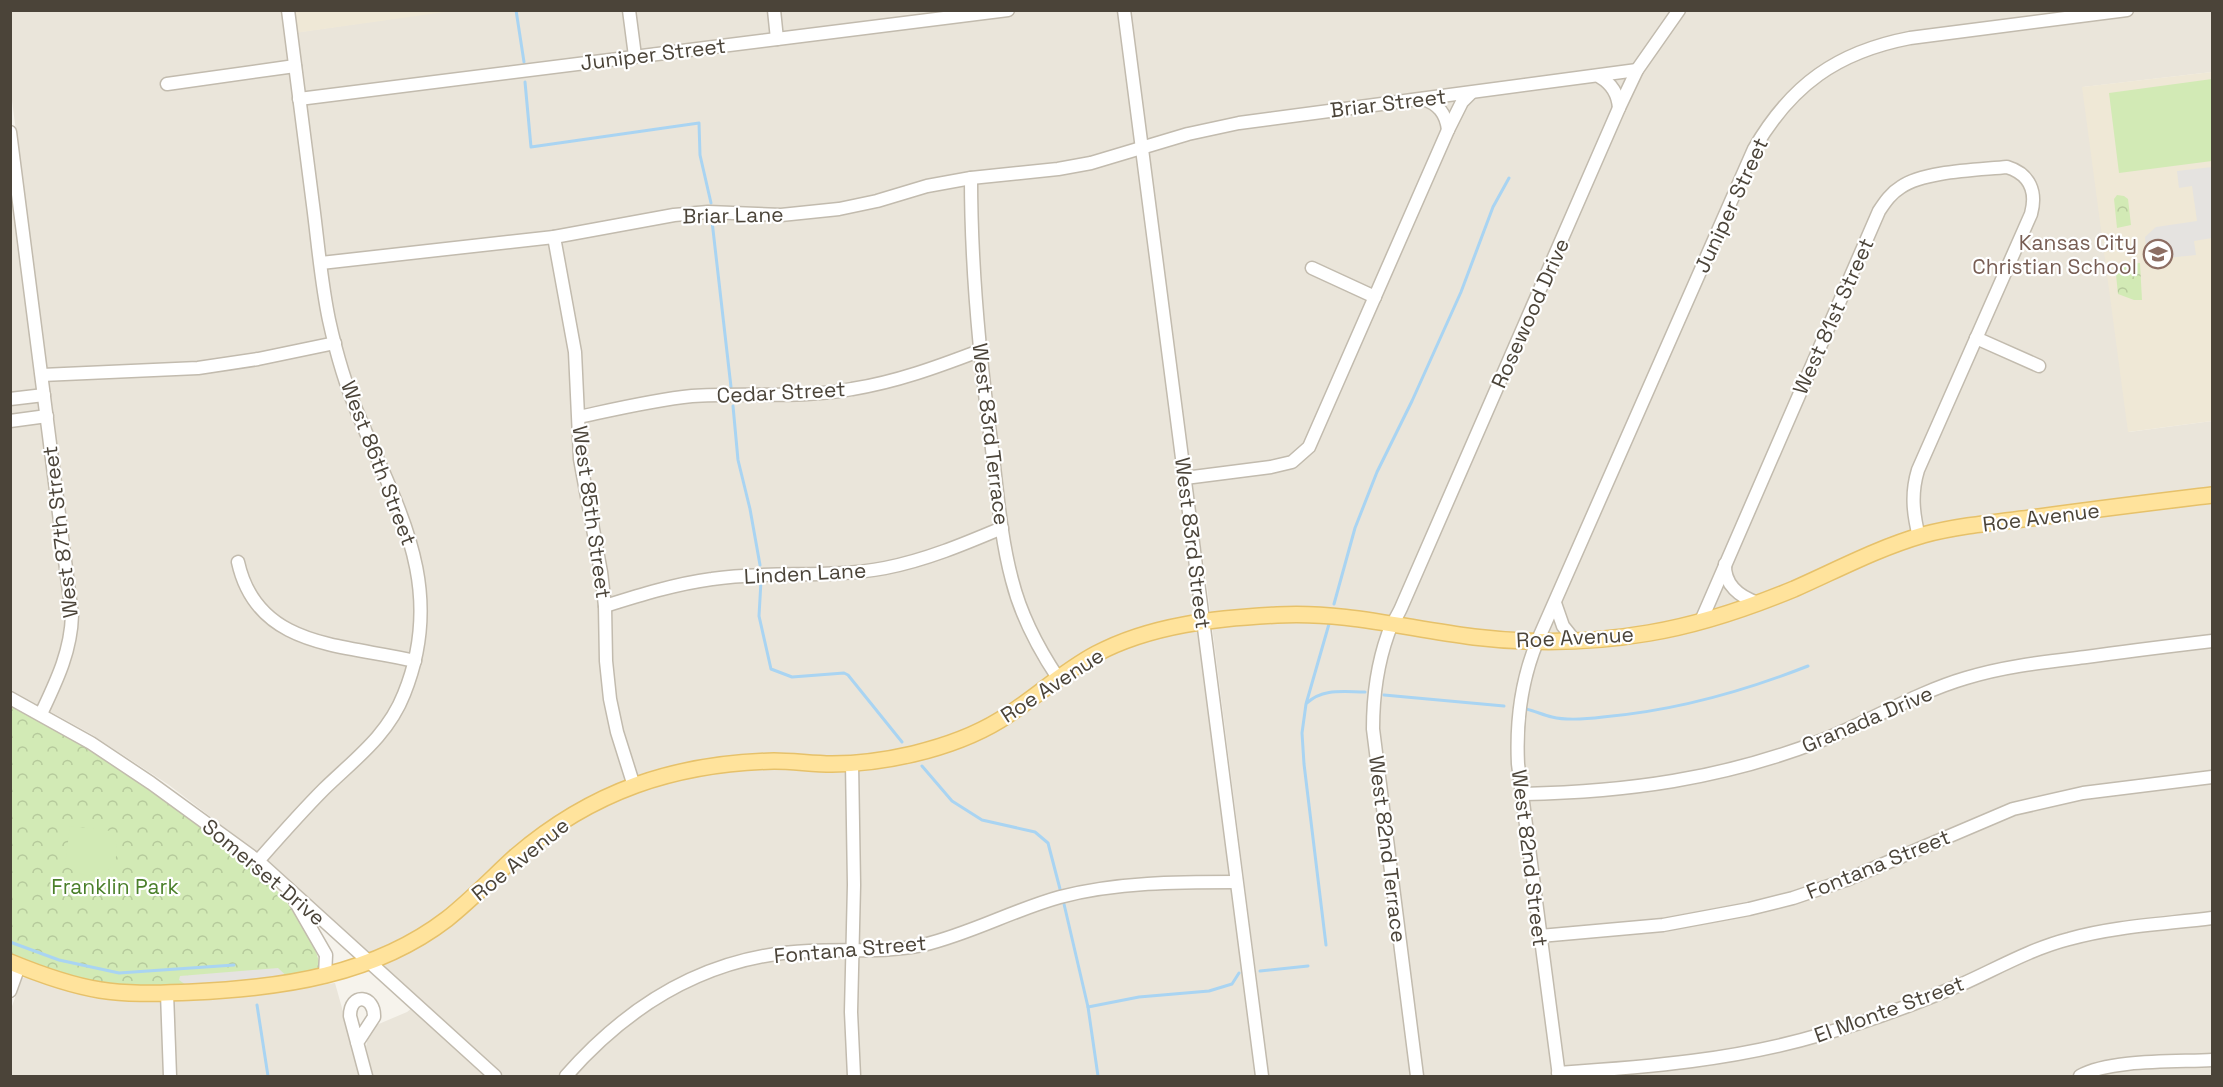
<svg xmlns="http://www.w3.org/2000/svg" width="2223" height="1087" font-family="'Space Grotesk',sans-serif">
  <defs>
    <pattern id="park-crowns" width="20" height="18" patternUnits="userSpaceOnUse" patternTransform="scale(1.5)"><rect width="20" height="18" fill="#d2eab5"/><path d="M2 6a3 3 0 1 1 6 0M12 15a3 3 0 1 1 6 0" fill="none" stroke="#b6ca9c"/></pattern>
  </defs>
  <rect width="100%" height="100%" fill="#f6f3ec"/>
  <!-- residential -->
  <g fill="#eae5da" fill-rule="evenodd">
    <path d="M452,10L1117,11L1186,534L1194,616L1202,653L1257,1076H373L366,1047L368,1037L374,1026L407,1012L421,1001L319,907L246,844L169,785L91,734L11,690L10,166L25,204L11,92V11H283L286,34ZM314,172L327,269L316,270L303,174Z"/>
    <polygon points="1129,11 2212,11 2212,72 2083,87 2129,432 2212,421 2212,1076 1269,1076 1205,571 1199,536"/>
    <polygon points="27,977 263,993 335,983 361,1076 11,1076 11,1009 22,978"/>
  </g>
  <!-- education -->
  <g fill="#efe8d6">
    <polygon points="293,10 452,11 295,33"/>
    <polygon points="2212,72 2212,421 2128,432 2082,87"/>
  </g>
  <!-- park -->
  <g fill="url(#park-crowns)">
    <polygon points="2117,195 2124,196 2128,199 2131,225 2117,228 2114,199"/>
    <polygon points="2140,263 2142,300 2134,300 2118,294 2115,265"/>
    <path d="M10,698L91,743L240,854C271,882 313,925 320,967L317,970L290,976L130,993L11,962Z"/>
  </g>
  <!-- garden -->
  <g fill="#d2eab5">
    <polygon points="2212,79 2212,161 2119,173 2109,93"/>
    <path d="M70,826L111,831C124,849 115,875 91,876C82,876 73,870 65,866Z"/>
  </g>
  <!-- parking -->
  <g fill="#e5e3e0">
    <polygon points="2212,167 2212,238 2194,241 2196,255 2147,260 2145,237 2156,227 2197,221 2192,186 2179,188 2177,171"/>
    <polygon points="278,968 293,982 196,992 179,980 180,976"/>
  </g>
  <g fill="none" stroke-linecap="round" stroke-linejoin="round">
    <!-- stream -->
    <g stroke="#a9d4f2" stroke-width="3">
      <polyline points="516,10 524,62"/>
      <polyline points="525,82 531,147 699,123 700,155 711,203"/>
      <polyline points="712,221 731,387"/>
      <polyline points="733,406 738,460 750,509 760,565"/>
      <polyline points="761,581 759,616 771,669 792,677 844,673 848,675 902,742"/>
      <polyline points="1334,604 1355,528 1377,472 1412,401 1461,292 1493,207 1509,178"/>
      <polyline points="1384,695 1504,706"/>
      <path d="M1307,703C1323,688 1344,692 1365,692"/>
      <path d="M1526,709C1535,711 1543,715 1552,717C1568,721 1587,719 1603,717C1673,711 1742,692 1808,666"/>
      <polyline points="922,766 952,801 982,820 1035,832 1048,843 1060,889"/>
      <polyline points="1064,904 1088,1007"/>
      <polyline points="10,942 59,960 119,973 234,965"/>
      <polyline points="1326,945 1304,764 1302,733 1306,704 1329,624"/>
      <polyline points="1260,971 1308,966"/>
      <polyline points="257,1005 268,1076"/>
      <polyline points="1098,1076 1088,1007 1139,997 1209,991 1232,984 1239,973"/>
    </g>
    <!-- minor casing -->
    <g stroke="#c2bbae" stroke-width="15">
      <g id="minor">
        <polyline points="629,10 635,56"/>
        <polyline points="774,10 777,39"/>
        <polyline points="1124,10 1262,1076"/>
        <path d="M1600,77C1612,84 1618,94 1619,108"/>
        <polyline points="167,84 295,66"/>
        <polyline points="299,99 1008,10"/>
        <path d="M1423,99C1438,104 1446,113 1448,130"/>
        <path d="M10,132L72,615C71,652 56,682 41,714"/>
        <path d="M971,178C971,266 979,353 991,441C997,487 1000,535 1012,580C1021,616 1038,648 1058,678"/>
        <polyline points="554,237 575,352 580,459 601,572 605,606 606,661 610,699 617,732 634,786"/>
        <polyline points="321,263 554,237 674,215 708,212 781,215 839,209 877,201 927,186 971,178 1058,169 1091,163 1188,134 1239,123 1637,70"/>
        <polyline points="1312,268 1375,297"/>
        <polyline points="1976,338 2039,366"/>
        <polyline points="42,375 198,368 258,359 335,343"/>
        <polyline points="10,399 44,395"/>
        <path d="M579,417C616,409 653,400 692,396C745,392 799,399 852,389C896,382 937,367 979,351"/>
        <polyline points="10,421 47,416"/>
        <polyline points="1185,478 1271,467 1292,462 1309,447 1448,130 1462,102 1471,93"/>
        <path d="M238,562C257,649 344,644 415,661"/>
        <path d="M1725,564C1724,585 1740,597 1758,603"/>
        <polyline points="1555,603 1563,626 1575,641"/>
        <path d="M605,606C640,595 675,584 712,579C769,570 828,579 885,568C926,560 964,544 1002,528"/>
        <path d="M1701,621L1879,211C1885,202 1891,193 1901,187C1924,171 1978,170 2007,167C2030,174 2037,192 2031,214L1918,470C1911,493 1913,513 1919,537"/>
        <polyline points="10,698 91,743 151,783 258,861 495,1076"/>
        <polyline points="852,763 854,885 851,1012 854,1076"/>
        <path d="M1522,794C1626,792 1722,779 1820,741C1869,722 1915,693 1966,678C2005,666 2045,662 2086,657C2128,651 2170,646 2212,641"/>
        <path d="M258,861C280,836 301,812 324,789C355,759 388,735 404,694C447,588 398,509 358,414C345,384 336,352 329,320C321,282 318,243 313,205C305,140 296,75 288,10"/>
        <polyline points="295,901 326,955 325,976"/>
        <polyline points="1540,936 1663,925 1749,909 1793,898 1846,880 2013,809 2083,793 2212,777"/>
        <polyline points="10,991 19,966"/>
        <polyline points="167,993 170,1076"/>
        <path d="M357,1043L374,1017C375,995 350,992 350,1016L366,1076"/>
        <path d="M1558,1073C1648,1067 1736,1060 1823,1034C1870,1021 1915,1004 1960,985C1996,969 2030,949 2069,939C2115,926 2165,924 2212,918"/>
        <path d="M566,1076C630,1003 709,955 809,951C847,949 885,953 923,945C970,934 1013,910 1060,897C1117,882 1178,882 1236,882"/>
        <path d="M1417,1076L1373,729C1373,696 1377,665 1388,634C1391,625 1397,617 1401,608L1619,108L1637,70L1679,10"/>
        <path d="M1559,1076L1518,764C1516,723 1521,681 1537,642L1754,149C1791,85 1837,52 1910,38L2127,10"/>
        <path d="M2080,1076C2110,1059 2177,1062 2212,1060"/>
      </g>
    </g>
    <!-- major casing -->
    <g stroke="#e6c16a" stroke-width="18">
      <path id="major" d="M10,962C39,974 69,985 100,990C130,995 162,993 193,992C282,988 374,975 447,919C471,900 493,877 516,856C551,826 592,801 636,785C681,769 726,762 774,761C793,761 813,764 832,764C859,764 887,760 913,754C942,747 974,736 1000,720C1033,700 1062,672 1096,654C1150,625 1217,618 1277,615C1345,611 1408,629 1474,637C1533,644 1591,643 1649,633C1698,625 1748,608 1794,589C1837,570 1878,548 1923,535C1961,525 2000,522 2039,517C2097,509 2155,502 2212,495"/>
    </g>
    <!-- minor -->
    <use href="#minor" stroke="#fff" stroke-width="12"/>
    <!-- major -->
    <use href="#major" stroke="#ffe39c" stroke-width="15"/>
  </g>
  <!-- icons -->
  <defs>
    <g id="school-ring" transform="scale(1.5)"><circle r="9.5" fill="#fff" stroke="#8d6e63" stroke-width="1.5"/><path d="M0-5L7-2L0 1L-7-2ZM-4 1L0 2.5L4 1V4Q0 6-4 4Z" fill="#8d6e63"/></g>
  </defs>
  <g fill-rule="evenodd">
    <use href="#school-ring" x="2158" y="254"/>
  </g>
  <g text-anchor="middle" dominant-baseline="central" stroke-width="4.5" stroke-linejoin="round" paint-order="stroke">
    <!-- street labels -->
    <g font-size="21" fill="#4b4439" stroke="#fff">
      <text transform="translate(653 54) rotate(-7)">Juniper Street</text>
      <text transform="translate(1388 103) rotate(-7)">Briar Street</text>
      <text transform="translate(1731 205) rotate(-65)">Juniper Street</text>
      <text transform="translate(733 215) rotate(-1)">Briar Lane</text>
      <text transform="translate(1530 313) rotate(-66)">Rosewood Drive</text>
      <text transform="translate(1833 316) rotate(-66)">West 81st Street</text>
      <text transform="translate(781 392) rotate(-3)">Cedar Street</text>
      <text transform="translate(991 434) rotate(83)">West 83rd Terrace</text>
      <text transform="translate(379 463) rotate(69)">West 86th Street</text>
      <text transform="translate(592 512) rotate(82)">West 85th Street</text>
      <text transform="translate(2041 517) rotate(-7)">Roe Avenue</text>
      <text transform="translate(60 532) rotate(-97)">West 87th Street</text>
      <text transform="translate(1193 543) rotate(83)">West 83rd Street</text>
      <text transform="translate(805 573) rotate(-3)">Linden Lane</text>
      <text transform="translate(1575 637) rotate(-3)">Roe Avenue</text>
      <text transform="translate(1052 685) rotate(-33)">Roe Avenue</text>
      <text transform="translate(1867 719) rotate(-23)">Granada Drive</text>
      <text transform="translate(1388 849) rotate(83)">West 82nd Terrace</text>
      <text transform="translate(1530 858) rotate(83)">West 82nd Street</text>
      <text transform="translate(520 859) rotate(-39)">Roe Avenue</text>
      <text transform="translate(1878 864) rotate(-22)">Fontana Street</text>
      <text transform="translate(264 872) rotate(40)">Somerset Drive</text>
      <text transform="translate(850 949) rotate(-5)">Fontana Street</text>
      <text transform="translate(1889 1009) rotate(-20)">El Monte Street</text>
    </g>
    <!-- education labels -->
    <g font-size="21" fill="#785e54" stroke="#fff" text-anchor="end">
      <text x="2137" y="242">Kansas City<tspan x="2137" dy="24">Christian School</tspan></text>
    </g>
    <!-- park labels -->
    <g font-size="21" fill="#4a7f2a" stroke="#fff">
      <text x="115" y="886">Franklin Park</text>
    </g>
  </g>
  <!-- border -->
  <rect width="2223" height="1087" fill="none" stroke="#4b4439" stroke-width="24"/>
</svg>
